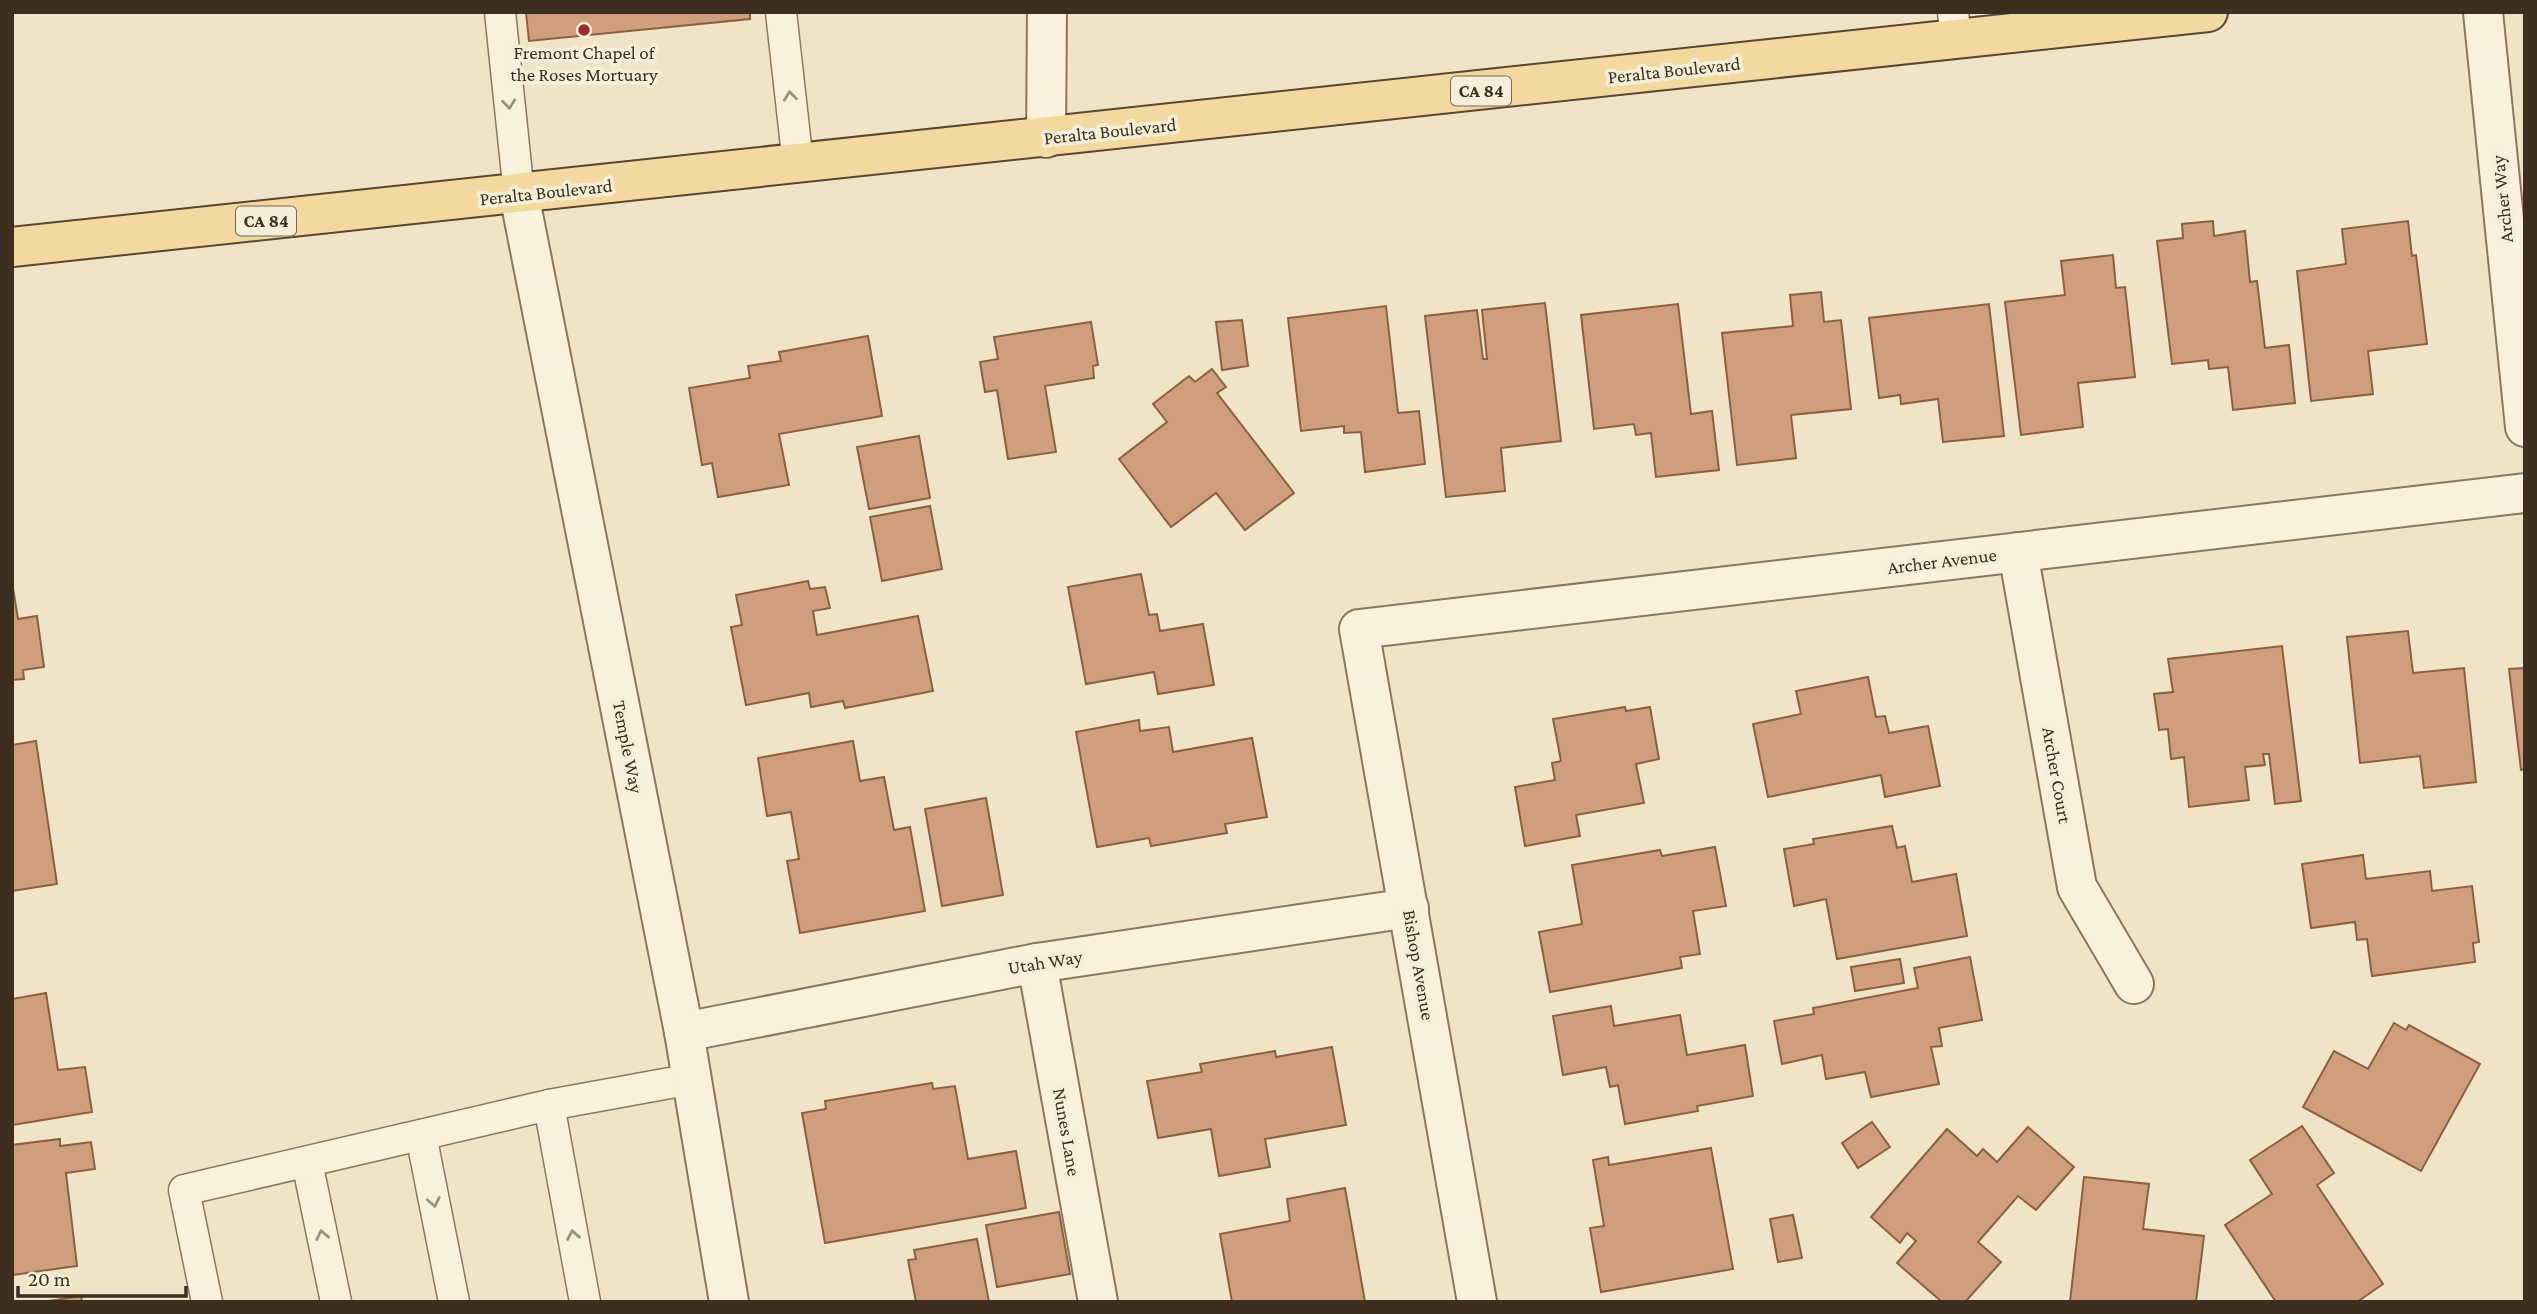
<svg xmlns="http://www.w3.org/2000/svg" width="2537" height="1314" font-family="'Crimson Pro',serif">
  <rect width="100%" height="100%" fill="#f0e4c8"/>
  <!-- building -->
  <g fill="#cf9f7d" stroke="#8d5f41" stroke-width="2">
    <polygon points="526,12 750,12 750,19 529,41"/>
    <polygon points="2213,221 2214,236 2245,231 2250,282 2257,281 2265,348 2289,345 2295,403 2233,410 2228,367 2209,369 2208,360 2172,364 2157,241 2183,238 2182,224"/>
    <polygon points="2408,221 2412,256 2416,255 2427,344 2368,351 2373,394 2311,401 2297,271 2346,264 2342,229"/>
    <polygon points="2113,255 2116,288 2125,287 2135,377 2078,383 2083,427 2021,435 2005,302 2065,295 2061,261"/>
    <polygon points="1821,292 1824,322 1841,320 1851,409 1791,415 1796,458 1737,465 1722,333 1793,326 1790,295"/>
    <polygon points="1545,303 1561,441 1501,448 1505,491 1446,497 1425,316 1477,310 1483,359 1487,359 1482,310"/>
    <polygon points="1678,304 1691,414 1712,411 1719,470 1656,477 1651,433 1636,435 1634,424 1594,429 1581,315"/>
    <polygon points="1989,304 2004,436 1943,442 1938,399 1901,404 1900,395 1879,398 1869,318"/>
    <polygon points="1386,306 1398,413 1419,411 1425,464 1365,472 1361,432 1344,433 1344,426 1301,431 1288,318"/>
    <polygon points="1242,320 1248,366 1222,370 1216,322"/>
    <polygon points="1091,322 1098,365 1093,366 1094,378 1045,386 1056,452 1008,459 997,390 985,392 980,362 998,359 994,337"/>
    <polygon points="868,336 882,416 779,434 789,485 718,497 712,463 702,465 689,388 750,378 748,366 781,361 779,352"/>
    <polygon points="1212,369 1226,387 1217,393 1294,493 1245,530 1216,493 1171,527 1119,459 1167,422 1153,404 1189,376 1195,382"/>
    <polygon points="919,436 930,498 869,509 857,447"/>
    <polygon points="930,506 942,569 882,581 870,517"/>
    <polygon points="1141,574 1149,615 1157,614 1160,631 1203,624 1214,685 1158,694 1154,672 1086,684 1068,587"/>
    <polygon points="808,581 810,589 825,587 830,608 813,611 817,635 918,616 933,691 845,708 843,701 811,707 809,693 746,705 731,627 742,625 736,595"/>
    <polygon points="12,582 18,619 37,616 44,667 23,670 24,679 12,680"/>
    <polygon points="2408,631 2413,673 2464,668 2476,782 2424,788 2420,756 2360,763 2347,637"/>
    <polygon points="2282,646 2301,801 2275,804 2269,754 2263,754 2265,765 2245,767 2249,800 2189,807 2184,757 2171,759 2168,729 2159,730 2154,694 2173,692 2168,659"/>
    <polygon points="2525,668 2525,769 2521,770 2509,669"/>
    <polygon points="1868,677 1876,717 1885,716 1889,733 1928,726 1940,786 1885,797 1881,775 1768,797 1753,724 1801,714 1796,691"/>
    <polygon points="1625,707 1626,711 1650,707 1659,759 1636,764 1644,803 1576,815 1580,836 1525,846 1515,787 1555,780 1552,763 1561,761 1553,719"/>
    <polygon points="1139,720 1140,731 1169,727 1173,752 1252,738 1267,817 1225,824 1227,833 1151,846 1149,838 1097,847 1076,732"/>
    <polygon points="36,741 57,884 12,891 12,745"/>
    <polygon points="853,741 860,781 884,777 894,830 910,827 925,911 800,933 787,861 799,859 791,812 767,816 758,758"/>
    <polygon points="986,798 1003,895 942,906 925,809"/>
    <polygon points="1892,826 1897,848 1905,846 1912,882 1956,874 1967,936 1837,959 1826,899 1794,906 1784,849 1814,844 1813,839"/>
    <polygon points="1715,847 1726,906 1693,911 1700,954 1680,957 1682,968 1550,992 1539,932 1582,924 1572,865 1660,850 1662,856"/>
    <polygon points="2363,855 2366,879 2430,871 2432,891 2472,886 2479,942 2473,943 2475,962 2372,976 2367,939 2357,940 2355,922 2311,928 2302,864"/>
    <polygon points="1970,957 1982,1020 1939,1028 1942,1046 1931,1047 1939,1084 1871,1097 1865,1072 1826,1079 1822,1055 1782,1064 1774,1021 1814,1014 1813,1008 1918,988 1914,968"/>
    <polygon points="1900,959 1904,983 1855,991 1851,967"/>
    <polygon points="46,993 58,1070 85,1067 92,1112 12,1125 12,999"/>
    <polygon points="1611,1006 1614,1026 1680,1015 1687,1055 1745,1045 1753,1096 1697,1106 1698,1111 1625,1124 1618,1085 1610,1087 1606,1067 1563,1075 1553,1016"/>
    <polygon points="2394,1023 2406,1030 2409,1025 2480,1064 2421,1171 2303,1107 2334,1051 2368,1069"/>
    <polygon points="1332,1047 1346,1125 1265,1139 1270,1167 1219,1176 1211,1129 1158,1138 1147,1081 1202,1072 1200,1064 1275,1051 1276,1057"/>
    <polygon points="932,1083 933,1089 955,1086 968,1159 1016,1151 1026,1208 825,1243 802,1113 826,1109 825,1101"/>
    <polygon points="1872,1122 1890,1147 1858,1168 1842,1143"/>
    <polygon points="2302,1126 2334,1173 2317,1185 2383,1284 2357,1302 2276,1302 2225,1225 2272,1194 2250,1160"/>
    <polygon points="2028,1127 2074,1167 2036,1210 2018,1196 1978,1242 2001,1262 1965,1302 1942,1302 1897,1263 1916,1241 1907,1233 1900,1243 1871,1217 1947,1129 1977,1156 1983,1149 1997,1162"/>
    <polygon points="60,1139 60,1146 91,1142 95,1169 66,1173 77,1266 12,1275 12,1145"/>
    <polygon points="1711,1148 1733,1269 1601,1292 1590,1228 1604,1226 1593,1160 1608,1157 1609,1165"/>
    <polygon points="2084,1177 2149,1184 2143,1229 2204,1236 2196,1302 2070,1302"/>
    <polygon points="1345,1188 1365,1302 1232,1302 1220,1234 1290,1221 1287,1199"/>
    <polygon points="1059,1212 1070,1274 997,1287 986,1225"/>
    <polygon points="1793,1215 1802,1258 1778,1262 1770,1219"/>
    <polygon points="977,1239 989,1302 916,1302 908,1260 916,1259 914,1250"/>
    <polygon points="81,1296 82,1302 43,1302"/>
  </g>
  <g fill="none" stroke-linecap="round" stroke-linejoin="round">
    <!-- lane casing -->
    <g stroke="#8d765c" stroke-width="33">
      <g id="lane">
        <polyline points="500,12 519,194"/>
        <polyline points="781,12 798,164"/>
        <polyline points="1953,12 1956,40"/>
        <polyline points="549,1105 585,1302"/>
        <polyline points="421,1135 454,1302"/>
        <polyline points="307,1162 336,1302"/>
        <polyline points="207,1302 184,1190 549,1105 692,1079"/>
      </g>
    </g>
    <!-- street casing -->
    <g stroke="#8d765c" stroke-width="42">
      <g id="street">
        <polyline points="2483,12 2525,427"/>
        <polyline points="1046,138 1047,12"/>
        <polyline points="519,194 684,1032 729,1302"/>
        <polyline points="2018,552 2077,887 2134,984"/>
        <polyline points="1037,963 1098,1302"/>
        <polyline points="684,1032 1037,963 1409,908"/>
        <polyline points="1477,1302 1359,629 2525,493"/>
      </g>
    </g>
    <!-- primary casing -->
    <g stroke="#5b4430" stroke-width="42">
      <polyline id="primary" points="12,247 2208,12"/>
    </g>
    <!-- lane -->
    <use href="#lane" stroke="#faf1dc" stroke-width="30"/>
    <!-- street -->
    <use href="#street" stroke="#faf1dc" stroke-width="38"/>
    <!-- primary -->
    <use href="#primary" stroke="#f3d9a0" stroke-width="38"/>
  </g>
  <!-- one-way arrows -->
  <defs><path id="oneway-chevron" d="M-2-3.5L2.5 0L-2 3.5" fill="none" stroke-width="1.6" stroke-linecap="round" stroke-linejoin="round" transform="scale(1.75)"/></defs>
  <g stroke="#9c907e">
    <use href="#oneway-chevron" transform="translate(790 96) rotate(-97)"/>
    <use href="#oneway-chevron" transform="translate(509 104) rotate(84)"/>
    <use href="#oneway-chevron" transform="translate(434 1202) rotate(79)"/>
    <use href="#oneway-chevron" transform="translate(322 1235) rotate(-102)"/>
    <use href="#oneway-chevron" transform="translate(573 1235) rotate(-100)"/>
  </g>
  <!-- markers -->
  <circle fill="#9e2a2b" stroke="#f7eed8" stroke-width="2.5" cx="584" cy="30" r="7"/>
  <g text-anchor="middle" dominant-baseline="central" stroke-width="7" stroke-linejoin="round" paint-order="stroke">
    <!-- shield labels -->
    <g fill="#f7eed8" stroke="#756857" stroke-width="2">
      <rect x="1451" y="76.5" width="60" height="29" rx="5"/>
      <rect x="236" y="206.5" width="60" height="29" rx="5"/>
    </g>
    <g font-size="18" font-weight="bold" fill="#3d2e20">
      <text x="1481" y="91">CA 84</text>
      <text x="266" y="221">CA 84</text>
    </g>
    <!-- poi labels -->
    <g font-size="19" fill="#3d2e20" stroke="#f7eed8">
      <text x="584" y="52">Fremont Chapel of<tspan x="584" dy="22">the Roses Mortuary</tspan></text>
    </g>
    <!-- street labels -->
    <g font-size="19" fill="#3d2e20" stroke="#f7eed8">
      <text transform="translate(1674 70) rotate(-6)">Peralta Boulevard</text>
      <text transform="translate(1110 131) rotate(-6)">Peralta Boulevard</text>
      <text transform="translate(546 192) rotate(-6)">Peralta Boulevard</text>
      <text transform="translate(2502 199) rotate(-96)">Archer Way</text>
      <text transform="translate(1942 561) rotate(-7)">Archer Avenue</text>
      <text transform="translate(628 747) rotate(79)">Temple Way</text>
      <text transform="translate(2057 775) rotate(80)">Archer Court</text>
      <text transform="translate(1045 962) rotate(-9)">Utah Way</text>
      <text transform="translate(1419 965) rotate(80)">Bishop Avenue</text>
      <text transform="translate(1067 1132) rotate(80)">Nunes Lane</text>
    </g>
  </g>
  <!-- border -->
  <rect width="2537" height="1314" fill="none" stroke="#3d2e20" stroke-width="28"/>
  <!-- scale -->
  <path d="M18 1286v10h168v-10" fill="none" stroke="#3d2e20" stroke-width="3.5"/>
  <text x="28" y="1286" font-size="21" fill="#3d2e20" stroke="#f7eed8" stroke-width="5" paint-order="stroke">20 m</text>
</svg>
